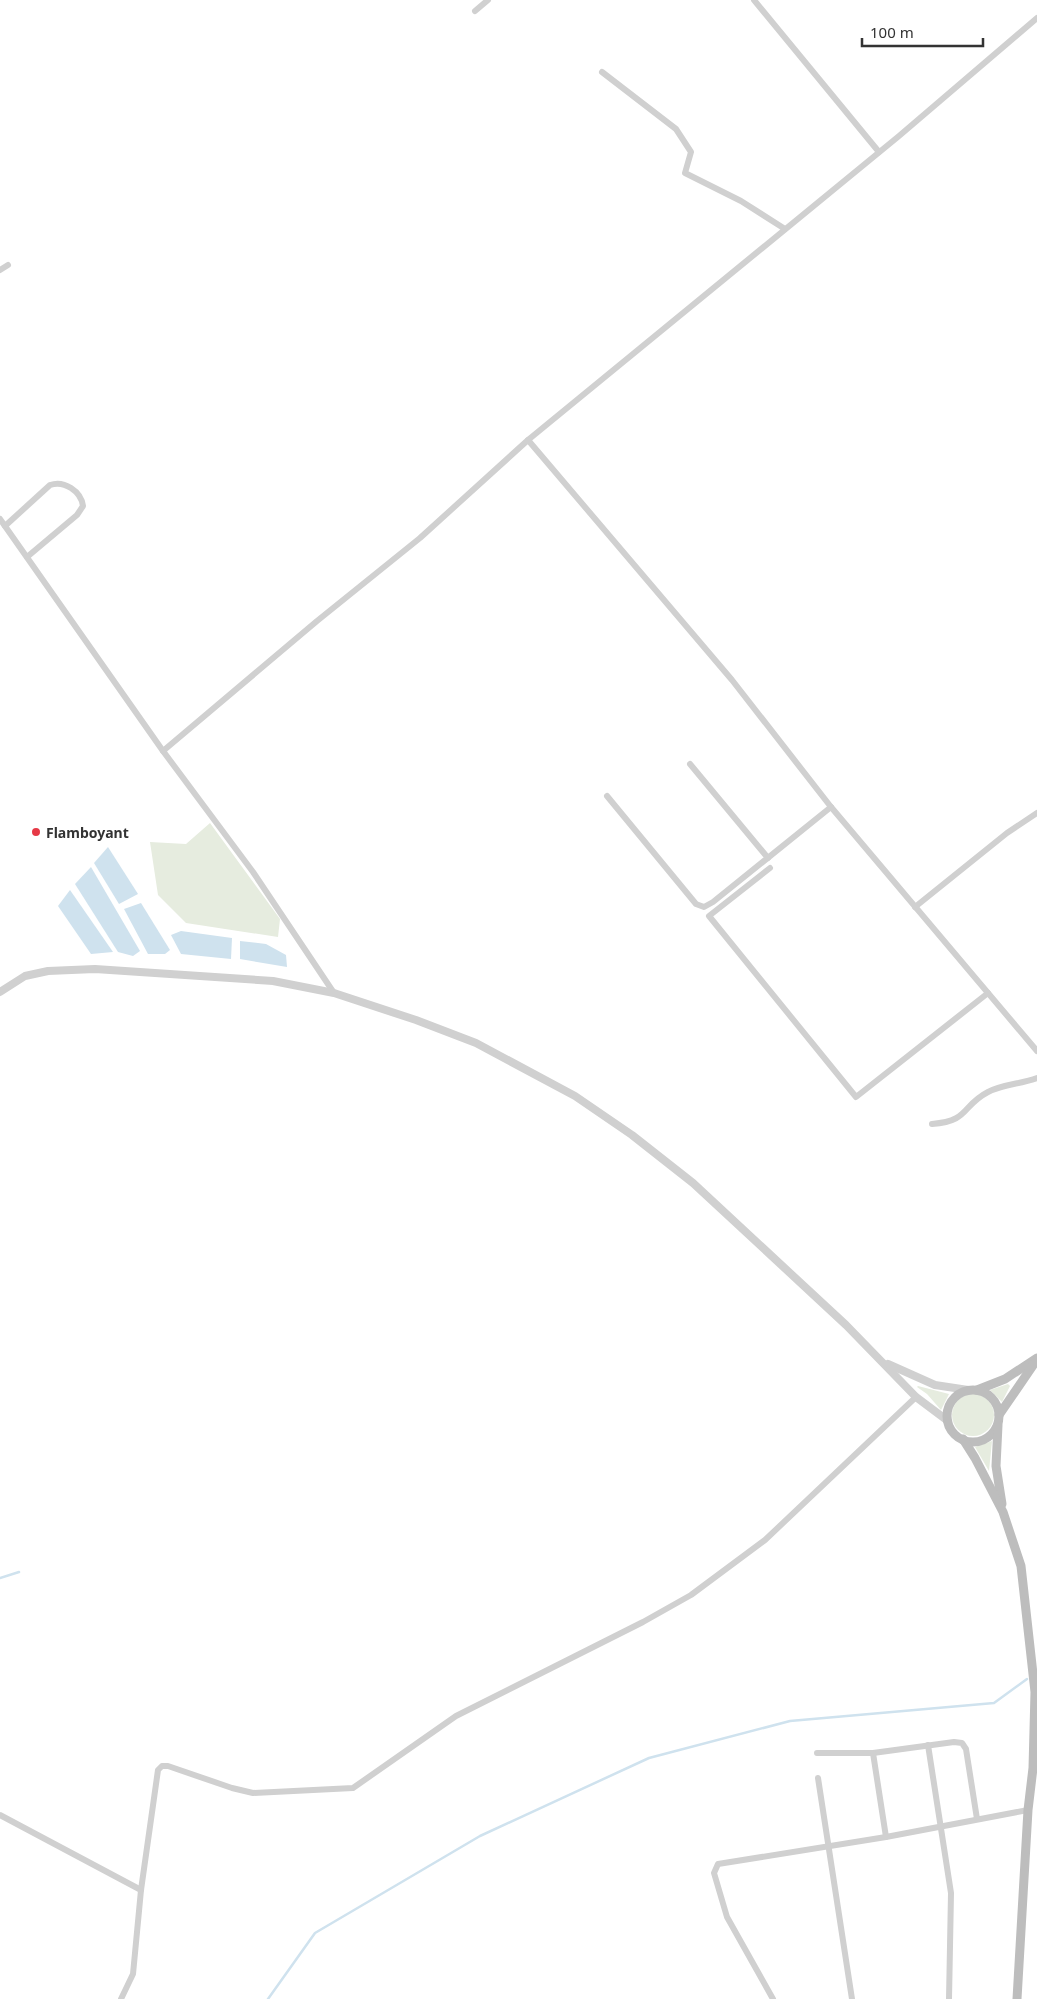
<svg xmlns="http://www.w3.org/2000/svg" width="1037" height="1999" font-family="'Noto Sans',sans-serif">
  <rect width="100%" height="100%" fill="#fff"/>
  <!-- green -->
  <g fill="#e6ecdf">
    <polygon points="210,823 280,919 278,937 186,923 158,895 150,842 186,844"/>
    <polygon points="1008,1384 1010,1386 1002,1402 990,1390"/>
    <polygon points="918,1386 949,1394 941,1410 927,1394 917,1387"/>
    <circle cx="973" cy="1415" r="21"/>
    <polygon points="992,1441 989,1471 975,1447"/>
  </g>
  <!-- water -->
  <g fill="#cfe2ee">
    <polygon points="108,847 138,894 119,904 94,863"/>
    <polygon points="91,867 140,951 133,956 118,952 75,884"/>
    <polygon points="70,890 113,952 91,954 58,906"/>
    <polygon points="141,903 170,950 165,954 148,954 124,909"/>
    <polygon points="181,931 232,938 231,959 181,954 171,935"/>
    <polygon points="240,941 266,944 286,955 287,967 240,959"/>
  </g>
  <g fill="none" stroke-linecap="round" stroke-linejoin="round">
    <!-- stream -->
    <g stroke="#cfe2ee" stroke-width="2.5">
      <polyline points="0,1578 19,1572"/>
      <polyline points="268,1999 315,1933 480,1836 649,1758 790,1721 994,1703 1027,1679"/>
    </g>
    <!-- minor -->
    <g stroke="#d0d0d0" stroke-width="6">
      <polyline points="754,0 879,152"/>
      <polyline points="475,11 488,0"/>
      <polyline points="602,72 676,129 691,152 685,173 741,201 785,229"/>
      <polyline points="0,270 8,265"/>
      <polyline points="528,440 732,680 831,807 1037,1051"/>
      <polyline points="0,519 163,751 253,872 334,993"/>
      <path d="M5,526L50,485C64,480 81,491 83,506L77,515L27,557"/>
      <polyline points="163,751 317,621 420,538 528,440 899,136 1037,18"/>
      <polyline points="690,764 768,858"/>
      <polyline points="607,796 696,904 704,907 713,902 831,807"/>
      <polyline points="770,868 709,916 856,1097 988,993"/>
      <polyline points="915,907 1007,833 1037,813"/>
      <path d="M932,1124C970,1121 961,1106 988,1092C1003,1084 1021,1084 1037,1078"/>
      <polyline points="928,1745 951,1893 949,1999"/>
      <polyline points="817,1753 873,1753 954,1742 962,1743 966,1749 977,1819"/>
      <polyline points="873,1753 886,1837"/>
      <polyline points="818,1778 852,1999"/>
      <polyline points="0,1815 141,1890"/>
      <polyline points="121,1999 133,1974 141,1890 158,1770 162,1766 168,1766 232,1788 253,1793 353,1788 456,1716 643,1622 691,1595 765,1540 916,1397"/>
      <polyline points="773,1999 727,1917 714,1873 718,1864 886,1837 1028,1810"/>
    </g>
    <!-- tertiary -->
    <g stroke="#d0d0d0" stroke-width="8">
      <polyline points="0,992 25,976 48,971 95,969 273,981 334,993 416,1020 476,1043 575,1096 632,1135 693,1183 846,1325 916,1397 948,1421"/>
      <polyline points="888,1364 935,1385 968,1390"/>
    </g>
    <!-- secondary -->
    <g stroke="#bdbdbd" stroke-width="9">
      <polyline points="977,1390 1005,1379 1037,1358"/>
      <circle cx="973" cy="1416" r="26"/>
      <polyline points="999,1415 1036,1361"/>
      <polyline points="998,1425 996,1466 1002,1504"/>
      <polyline points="963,1439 975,1458 1003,1512 1021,1566 1035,1692 1033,1768 1028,1810 1017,1999"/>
    </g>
  </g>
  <!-- markers -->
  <circle fill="#e63946" stroke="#fff" stroke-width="2" cx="36" cy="832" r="5"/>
  <g text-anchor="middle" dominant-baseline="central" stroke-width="5" stroke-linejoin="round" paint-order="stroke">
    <!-- poi labels -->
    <g font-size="14" font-weight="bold" fill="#333" stroke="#fff" text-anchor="start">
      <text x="46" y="832">Flamboyant</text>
    </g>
  </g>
  <!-- scale -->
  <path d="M862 38v8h121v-8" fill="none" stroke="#333333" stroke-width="2.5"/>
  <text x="870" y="38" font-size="15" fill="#333333" stroke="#ffffff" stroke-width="4" paint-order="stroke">100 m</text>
</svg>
